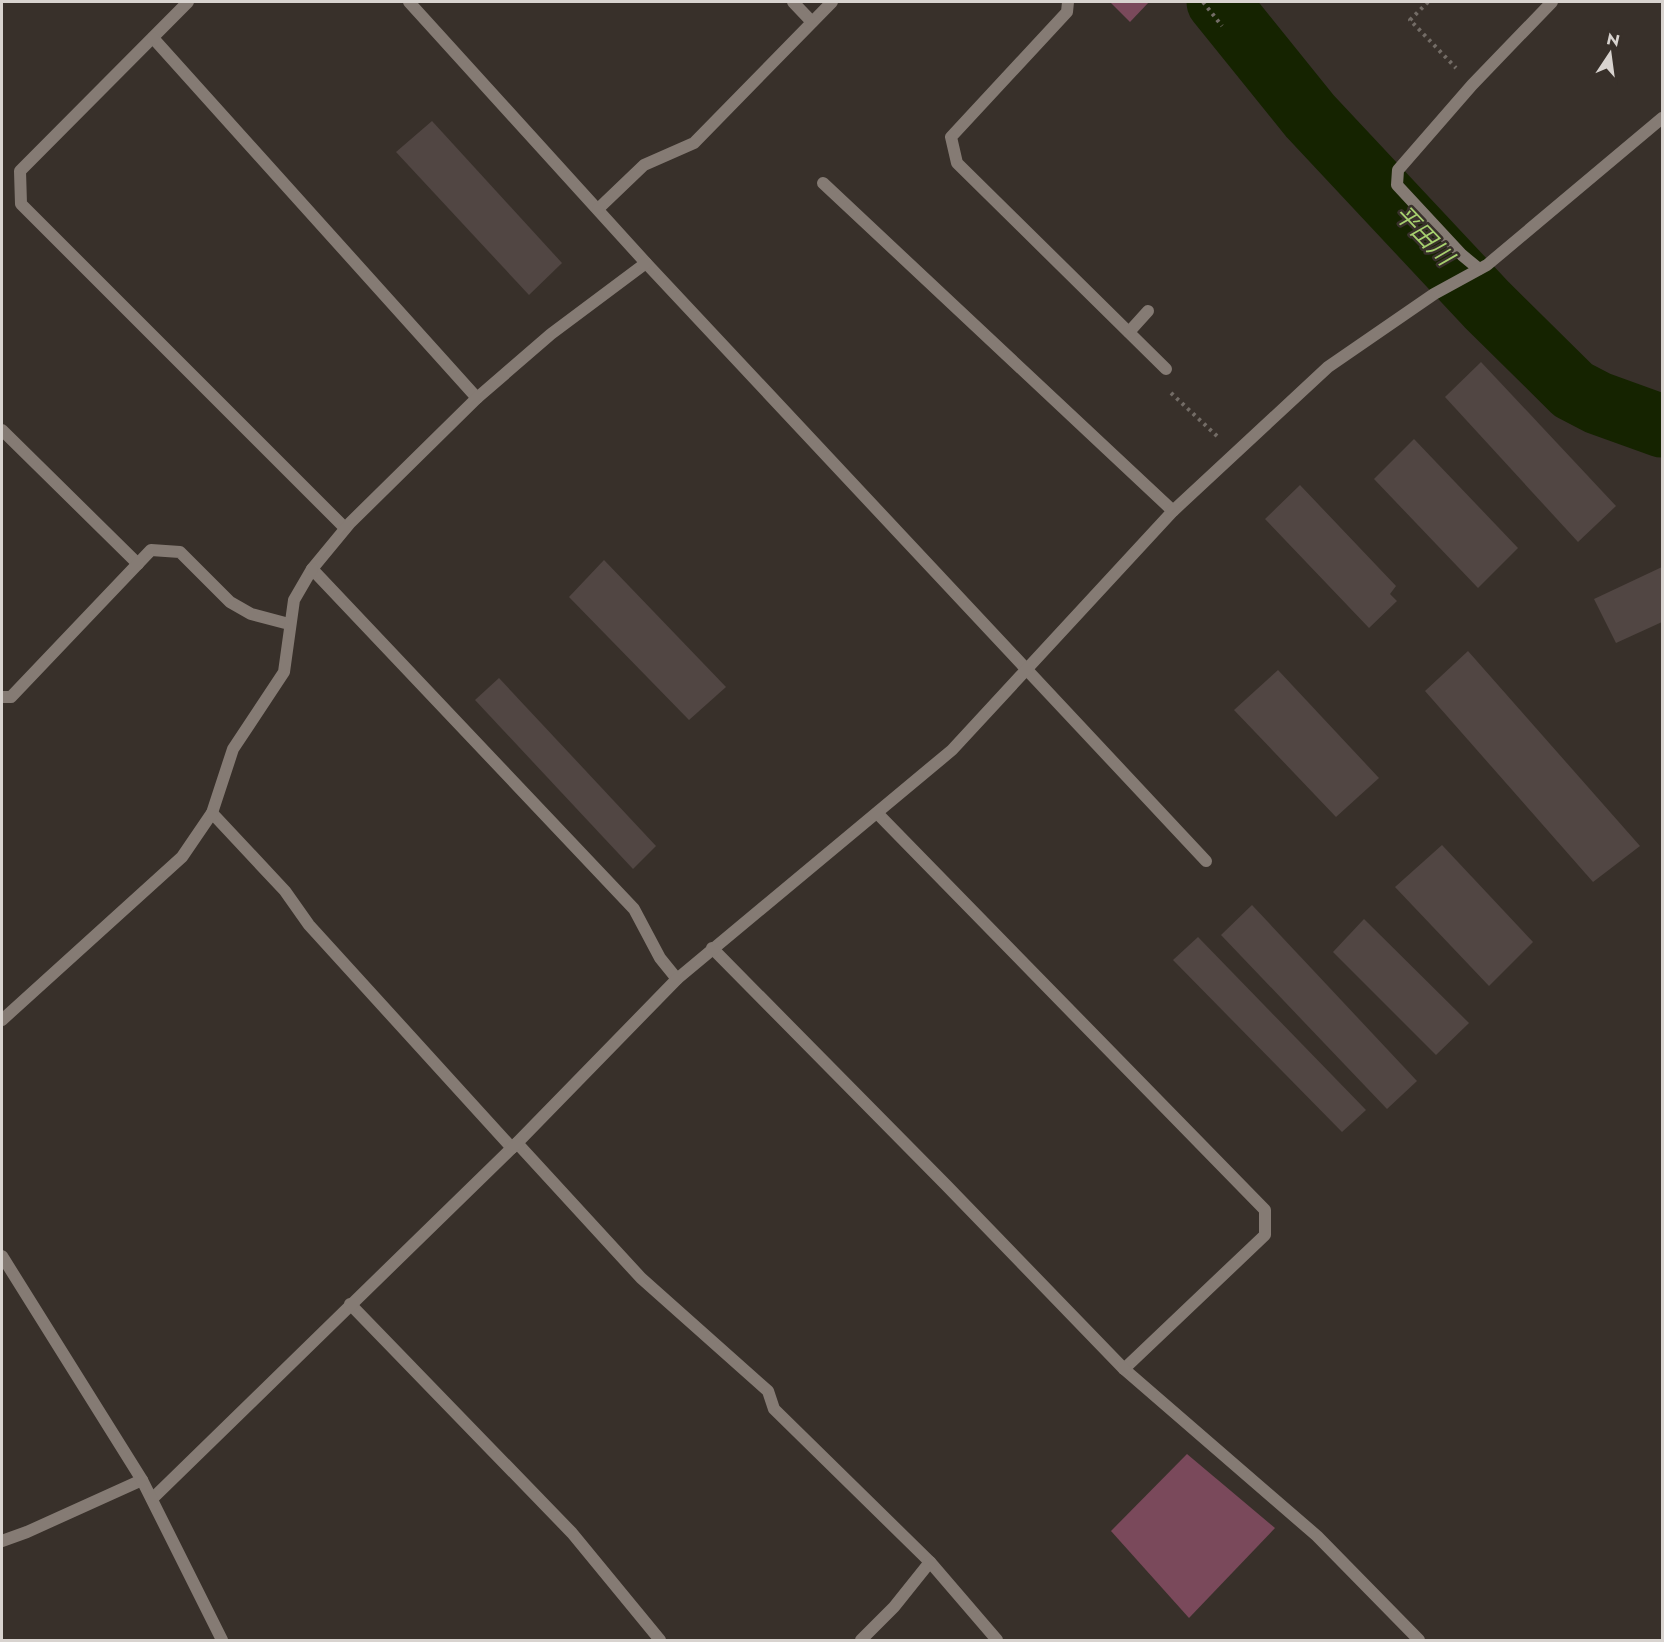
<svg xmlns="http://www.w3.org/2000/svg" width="1664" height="1642" font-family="Jost,'Noto Sans JP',sans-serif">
  <rect width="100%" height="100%" fill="#38302a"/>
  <!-- green -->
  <g fill="#7a495b">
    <polygon points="1110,2 1149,2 1130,22"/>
    <polygon points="1187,1454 1275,1528 1189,1618 1111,1531"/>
  </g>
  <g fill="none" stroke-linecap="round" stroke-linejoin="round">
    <!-- river -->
    <polyline stroke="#152300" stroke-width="63" points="1218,2 1310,116 1487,305 1573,390 1598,403 1662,426"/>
  </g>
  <!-- building -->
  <g fill="#514643">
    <polygon points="432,121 562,263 529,295 396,152"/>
    <polygon points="1481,362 1616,506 1578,542 1445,397"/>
    <polygon points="1414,439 1518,548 1478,588 1374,479"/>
    <polygon points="1300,485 1396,586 1390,594 1397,601 1369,628 1265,519"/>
    <polygon points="604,560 726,687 689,720 569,597"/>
    <polygon points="1662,567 1662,622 1616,643 1594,599"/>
    <polygon points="1468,651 1640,846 1593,882 1425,691"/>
    <polygon points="1278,670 1379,778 1336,817 1234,710"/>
    <polygon points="499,678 656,846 633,869 475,700"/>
    <polygon points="1442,845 1533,942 1489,986 1395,887"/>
    <polygon points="1252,905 1417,1081 1387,1109 1221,935"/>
    <polygon points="1364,919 1469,1023 1436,1055 1333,952"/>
    <polygon points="1198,937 1366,1110 1342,1132 1173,960"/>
  </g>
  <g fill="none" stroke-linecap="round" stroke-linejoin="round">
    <!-- path -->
    <g stroke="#736c66" stroke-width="4" stroke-dasharray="3 4.5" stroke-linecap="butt">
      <polyline points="1203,2 1222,26"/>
      <polyline points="1428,2 1410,20 1456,68"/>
      <polyline points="1171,393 1218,437"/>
    </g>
    <!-- minor -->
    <g stroke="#857b74" stroke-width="12">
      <polyline points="188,2 20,171 21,204 345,528"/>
      <polyline points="409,2 646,263 1206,861"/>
      <polyline points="793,2 812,22"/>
      <polyline points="1068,2 1067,12 951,137 957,163 1166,369"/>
      <polyline points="153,38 477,398"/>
      <polyline points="823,183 1173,511"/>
      <polyline points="598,209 644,165 694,143 832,2"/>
      <polyline points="646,263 551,334 477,398 350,523 312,569 634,909 660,958 677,979"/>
      <polyline points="1479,269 1462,255 1397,185 1398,170 1472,85 1552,2"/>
      <polyline points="1129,332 1148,311"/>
      <polyline points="2,430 138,564"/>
      <polyline points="2,697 11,697 151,550 180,552 230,602 251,614 289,624"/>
      <polyline points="212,813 285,891 309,925 512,1148"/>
      <polyline points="877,813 1265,1210 1265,1235 1124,1369"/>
      <polyline points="712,948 946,1185 1124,1369 1317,1536 1419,1640"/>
      <polyline points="2,1020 182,857 212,813 233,749 284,672 294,600 312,569"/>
      <polyline points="517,1143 641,1278 768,1391 774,1409 930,1562 997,1640"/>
      <polyline points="350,1304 572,1533 660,1640"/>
      <polyline points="152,1499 517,1143 677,979 952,750 1173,511 1328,367 1434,294 1487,265 1662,118"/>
      <polyline points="2,1541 27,1532 142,1480"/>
      <polyline points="861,1640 894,1607 930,1562"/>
    </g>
    <!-- tertiary -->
    <polyline stroke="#857b74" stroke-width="12" points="2,1256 142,1480 222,1640"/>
  </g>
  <g text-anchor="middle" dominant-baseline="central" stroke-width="5" stroke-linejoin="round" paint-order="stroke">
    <!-- water labels -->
    <g font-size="24" font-style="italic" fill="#a7d06f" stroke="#38302a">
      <text transform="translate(1424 235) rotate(46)">平田川</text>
    </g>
  </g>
  <!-- border -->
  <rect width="1664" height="1642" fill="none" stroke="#d8d3cf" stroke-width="6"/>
  <!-- north arrow -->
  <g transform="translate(1610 54) rotate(13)" stroke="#38302a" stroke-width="4.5" paint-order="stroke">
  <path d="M0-4.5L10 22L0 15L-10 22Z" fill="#d8d3cf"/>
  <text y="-9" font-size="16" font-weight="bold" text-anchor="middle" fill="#d8d3cf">N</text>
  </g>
</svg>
